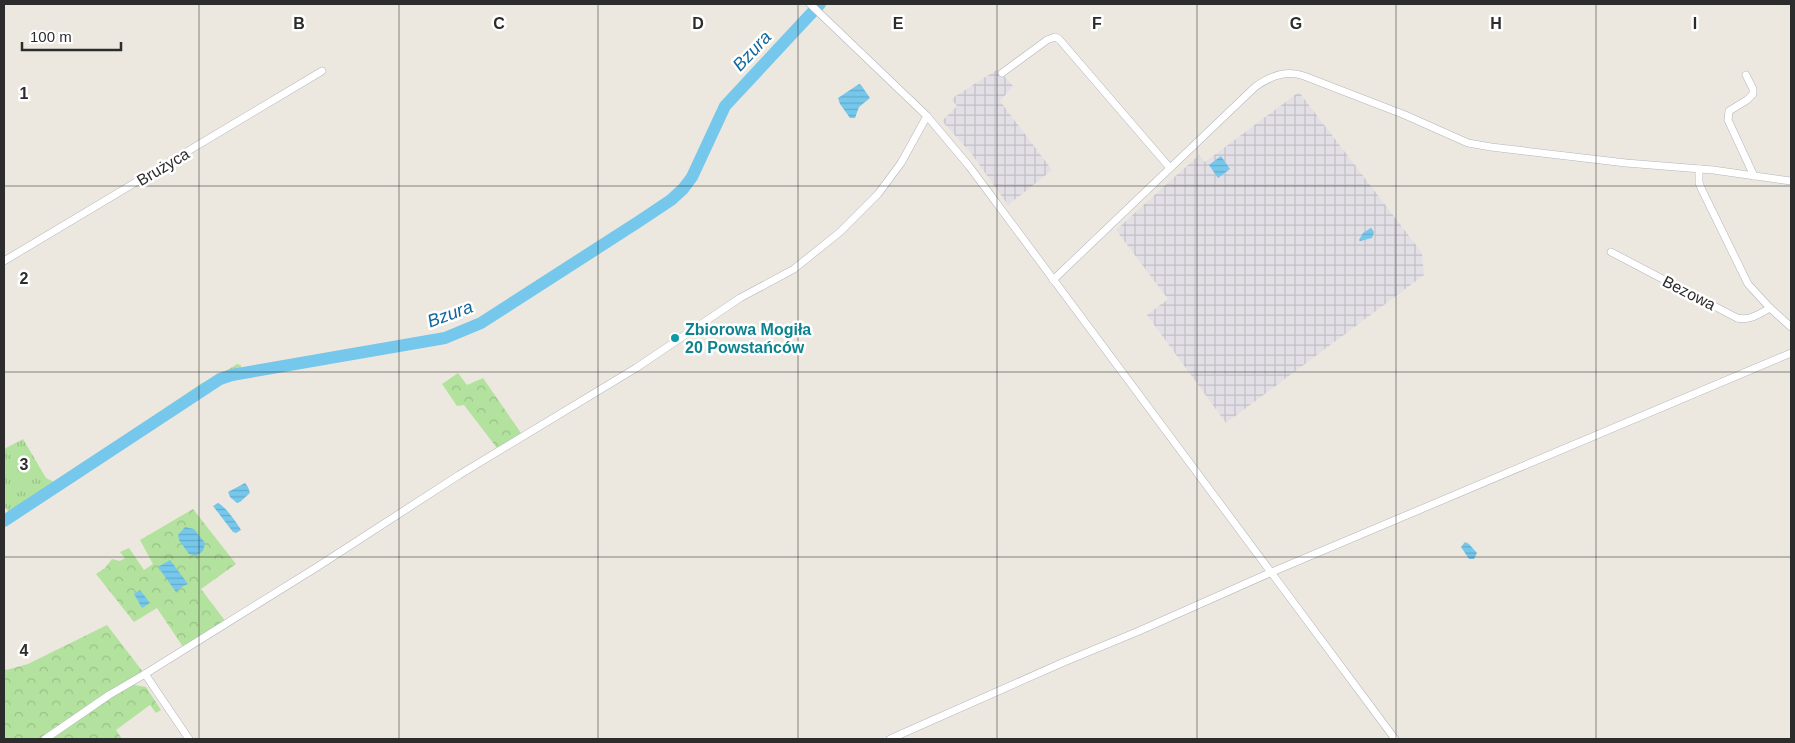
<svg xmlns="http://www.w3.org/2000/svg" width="1795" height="743" font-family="Arial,sans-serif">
  <defs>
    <pattern id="industrial-grid" width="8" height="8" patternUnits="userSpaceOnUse" patternTransform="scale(1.25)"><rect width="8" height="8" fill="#e2dfe6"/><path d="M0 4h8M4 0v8" fill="none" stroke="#c2c0c5"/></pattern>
    <pattern id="grass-tufts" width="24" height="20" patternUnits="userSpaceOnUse" patternTransform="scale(1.25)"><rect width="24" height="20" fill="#b2e29d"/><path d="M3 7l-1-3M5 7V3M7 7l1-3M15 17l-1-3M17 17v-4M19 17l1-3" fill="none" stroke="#99c287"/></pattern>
    <pattern id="forest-crowns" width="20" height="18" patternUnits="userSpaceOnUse" patternTransform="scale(1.25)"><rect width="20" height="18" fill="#b2e29d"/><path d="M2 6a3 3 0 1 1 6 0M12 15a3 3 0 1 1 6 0" fill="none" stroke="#99c287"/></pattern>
    <pattern id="water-rules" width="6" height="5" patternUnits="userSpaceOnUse" patternTransform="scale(1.25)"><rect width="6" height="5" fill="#75c7ec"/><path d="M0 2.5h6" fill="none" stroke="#65abcb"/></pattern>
  </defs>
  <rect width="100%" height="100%" fill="#ede8df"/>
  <!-- industrial -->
  <g fill="url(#industrial-grid)">
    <polygon points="998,69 1013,86 1000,101 1052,170 1008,205 971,153 942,121 957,106 951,99"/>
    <polygon points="1299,92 1422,253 1424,275 1226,423 1147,315 1168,299 1116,230 1199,155 1205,162"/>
  </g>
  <!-- grass -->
  <polygon fill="url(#grass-tufts)" points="237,364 241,365 241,374 220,379 208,386 12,516 4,506 4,449 23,439 46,478 54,482 59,480 202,383 223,373"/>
  <!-- forest -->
  <g fill="url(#forest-crowns)">
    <polygon points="458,373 467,385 483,378 521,433 497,448 464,405 457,406 442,384"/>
    <polygon points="193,509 236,564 201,589 226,622 183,647 157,608 134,622 96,574 105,568 112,559 120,561 125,558 120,552 129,548 144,570 153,564 140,540"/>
    <polygon points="107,625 143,672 132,679 135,685 146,687 161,710 156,713 150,705 116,730 122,739 4,739 4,667 6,670 28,664"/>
  </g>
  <!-- water -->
  <g fill="url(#water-rules)">
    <polygon points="859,84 861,85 870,98 859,107 855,118 850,118 840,104 838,98"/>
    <polygon points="1221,156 1230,169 1218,178 1209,165"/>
    <polygon points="1371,228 1374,232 1372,238 1360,241 1359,240 1363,233"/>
    <polygon points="245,483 248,487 250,493 240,502 237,503 230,497 228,492"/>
    <path d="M218,503C226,507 236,522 241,530L236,533L233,532L213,506Z"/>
    <polygon points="185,527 194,529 205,543 203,551 197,555 189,554 179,540 178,535"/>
    <polygon points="1465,542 1469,544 1477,553 1474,559 1469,559 1461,547"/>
    <polygon points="170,560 188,584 183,586 176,592 158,567"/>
    <polygon points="140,590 150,603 142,608 134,594"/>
  </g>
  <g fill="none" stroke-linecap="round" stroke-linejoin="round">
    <!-- river -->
    <polyline stroke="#75c7ec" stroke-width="12" points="4,521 220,379 232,375 445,338 481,323 638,222 671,200 683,189 692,177 725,106 820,4"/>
    <!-- minor casing -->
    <g stroke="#b2b5bf" stroke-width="8">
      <g id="minor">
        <polyline points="810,4 927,116 969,166 1395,739"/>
        <polyline points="1002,73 1047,40 1055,37 1059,39 1170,168"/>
        <polyline points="1746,75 1753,89 1753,94 1747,100 1729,111 1728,120 1754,176"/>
        <polyline points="1699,169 1699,183 1702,190 1748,284 1770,308 1791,327"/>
        <path d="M1611,252L1737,318C1750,321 1759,314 1770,308"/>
        <polyline points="4,261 322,71"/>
        <path d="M1053,280L1255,87C1270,76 1287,70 1304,76L1405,115L1468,143L1491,147L1626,163L1713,170L1791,181"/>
        <polyline points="145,674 189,739"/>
        <polyline points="45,739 109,695 145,674 317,567 459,475 636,368 740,298 794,269 840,232 878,194 901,163 927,116"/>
        <polyline points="890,739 1064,662 1139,631 1272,572 1791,353"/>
      </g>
    </g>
    <!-- minor -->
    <use href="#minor" stroke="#fff" stroke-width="7"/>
  </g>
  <!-- grid -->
  <path fill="none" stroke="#2c2c2c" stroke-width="1" stroke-opacity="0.55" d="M199,4V739M399,4V739M598,4V739M798,4V739M997,4V739M1197,4V739M1396,4V739M1596,4V739M4,186H1791M4,372H1791M4,557H1791"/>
  <!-- markers -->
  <circle fill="#0f9aa8" stroke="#fff" stroke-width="2" cx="675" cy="338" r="5"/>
  <g text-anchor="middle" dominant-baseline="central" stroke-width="5" stroke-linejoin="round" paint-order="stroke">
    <!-- street labels -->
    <g font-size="16" fill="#2c2c2c" stroke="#fff">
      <text transform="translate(163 167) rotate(-31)">Brużyca</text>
      <text transform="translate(1689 293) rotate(27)">Bezowa</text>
    </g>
    <!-- culture labels -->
    <g font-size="16" font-weight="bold" fill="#0d838f" stroke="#fff" text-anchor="start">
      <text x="685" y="329">Zbiorowa Mogiła<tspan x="685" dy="18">20 Powstańców</tspan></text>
    </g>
    <!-- water labels -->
    <g font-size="18" font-style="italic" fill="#11669c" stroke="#fff">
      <text transform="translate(752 51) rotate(-47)">Bzura</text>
      <text transform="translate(450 314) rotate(-20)">Bzura</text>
    </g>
  </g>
  <g font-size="16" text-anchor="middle" font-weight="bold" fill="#2c2c2c" stroke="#fff" stroke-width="5" stroke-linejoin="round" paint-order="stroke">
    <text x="299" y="29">B</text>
    <text x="499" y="29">C</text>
    <text x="698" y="29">D</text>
    <text x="898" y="29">E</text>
    <text x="1097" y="29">F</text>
    <text x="1296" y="29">G</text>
    <text x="1496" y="29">H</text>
    <text x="1695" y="29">I</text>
    <text x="24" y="99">1</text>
    <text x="24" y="284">2</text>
    <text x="24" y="470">3</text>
    <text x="24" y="656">4</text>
  </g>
  <!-- border -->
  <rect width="1795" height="743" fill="none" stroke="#2c2c2c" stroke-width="10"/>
  <!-- scale -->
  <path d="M22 42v8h99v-8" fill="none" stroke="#2c2c2c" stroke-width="2.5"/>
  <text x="30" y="42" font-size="15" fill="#2c2c2c" stroke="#ffffff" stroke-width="4" paint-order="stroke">100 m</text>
</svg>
